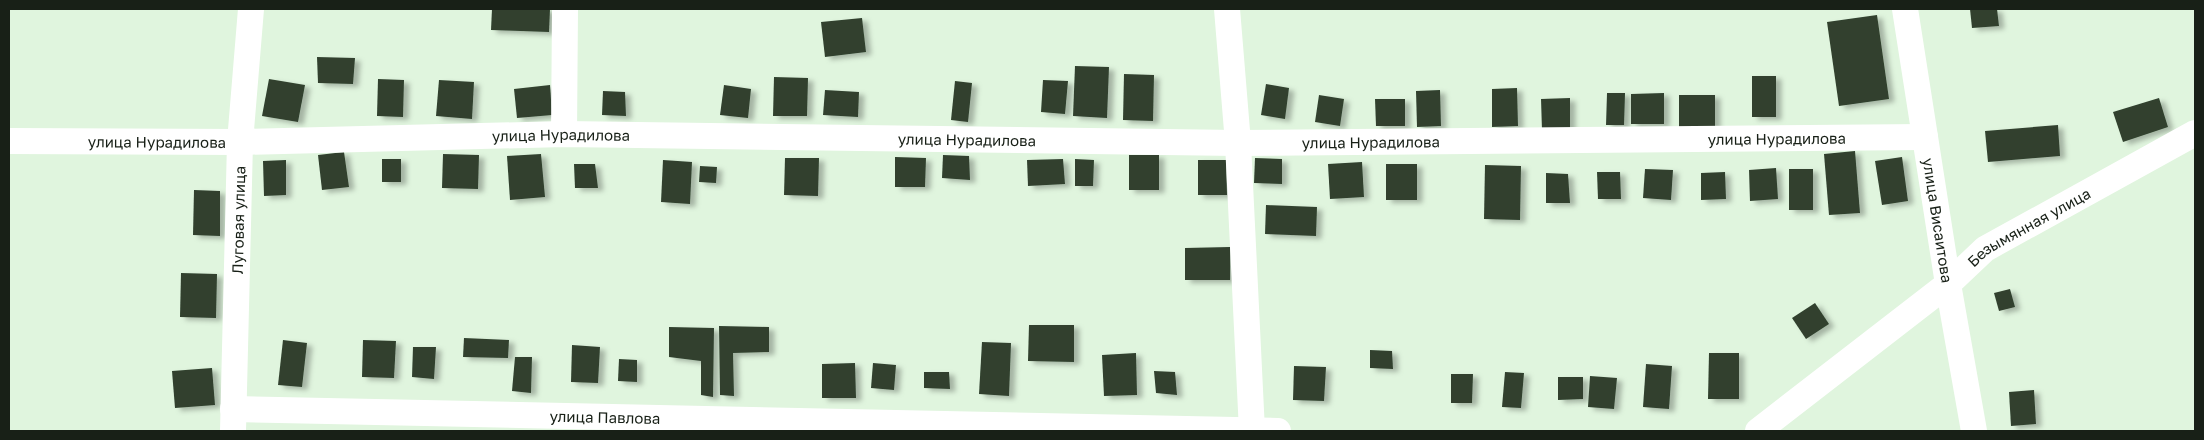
<svg xmlns="http://www.w3.org/2000/svg" width="2204" height="440" font-family="'Golos Text',sans-serif">
  <defs>
    <filter id="shadow"><feDropShadow dx="5.5" dy="3" stdDeviation="2.5" flood-color="#0004"/></filter>
  </defs>
  <rect width="100%" height="100%" fill="#e0f5de"/>
  <!-- building -->
  <g fill="#30412e" filter="url(#shadow)">
    <polygon points="492,9 550,9 549,32 491,30"/>
    <polygon points="1970,9 1997,9 1999,26 1972,28"/>
    <polygon points="1877,15 1889,99 1839,106 1827,22"/>
    <polygon points="862,18 866,52 825,57 821,22"/>
    <polygon points="317,57 355,58 353,84 318,83"/>
    <polygon points="1075,66 1109,67 1107,118 1073,116"/>
    <polygon points="1124,74 1154,75 1153,121 1123,120"/>
    <rect x="1752" y="76" width="24" height="41"/>
    <polygon points="774,77 808,78 807,116 773,116"/>
    <polygon points="269,79 305,85 298,122 262,116"/>
    <polygon points="378,79 404,80 403,117 377,116"/>
    <polygon points="439,80 474,82 472,119 436,116"/>
    <polygon points="1043,80 1068,81 1065,114 1041,112"/>
    <polygon points="955,81 972,83 968,122 951,120"/>
    <polygon points="1266,84 1289,88 1285,119 1261,115"/>
    <polygon points="550,85 552,115 517,118 514,89"/>
    <polygon points="724,85 751,89 748,118 720,115"/>
    <polygon points="1517,88 1518,126 1492,127 1492,89"/>
    <polygon points="825,90 859,92 858,117 823,115"/>
    <polygon points="1440,90 1441,126 1417,127 1416,91"/>
    <polygon points="603,91 625,92 626,116 602,115"/>
    <polygon points="1607,93 1625,93 1624,125 1606,125"/>
    <polygon points="1664,93 1664,124 1631,124 1631,94"/>
    <polygon points="1319,95 1344,99 1340,126 1315,122"/>
    <rect x="1679" y="95" width="36" height="33"/>
    <polygon points="1570,98 1570,130 1542,131 1541,99"/>
    <polygon points="2159,98 2168,127 2123,142 2113,112"/>
    <polygon points="1375,99 1405,99 1405,126 1376,126"/>
    <polygon points="2058,125 2060,156 1988,162 1985,131"/>
    <polygon points="1855,151 1860,213 1829,215 1824,154"/>
    <polygon points="344,152 349,187 322,190 318,155"/>
    <polygon points="443,154 479,155 478,189 442,188"/>
    <polygon points="541,154 545,197 510,200 507,156"/>
    <polygon points="943,155 969,156 970,180 942,178"/>
    <rect x="1129" y="155" width="30" height="35"/>
    <polygon points="895,157 926,158 925,187 895,187"/>
    <polygon points="1902,157 1908,201 1882,205 1875,161"/>
    <polygon points="785,158 819,158 818,196 784,195"/>
    <polygon points="1255,158 1282,159 1282,184 1254,183"/>
    <rect x="382" y="159" width="19" height="23"/>
    <polygon points="1063,159 1065,184 1028,186 1027,160"/>
    <polygon points="1075,159 1094,160 1093,186 1075,186"/>
    <polygon points="286,160 286,195 264,196 263,161"/>
    <polygon points="663,160 692,162 690,204 661,202"/>
    <polygon points="1198,160 1226,160 1227,195 1198,195"/>
    <polygon points="1362,162 1364,197 1330,199 1328,164"/>
    <polygon points="574,164 595,164 598,188 575,188"/>
    <rect x="1386" y="164" width="31" height="36"/>
    <polygon points="1485,165 1521,166 1520,220 1484,219"/>
    <polygon points="700,166 717,167 716,183 699,182"/>
    <polygon points="1776,168 1778,199 1750,201 1749,170"/>
    <polygon points="1645,169 1673,170 1671,200 1643,198"/>
    <rect x="1789" y="169" width="24" height="41"/>
    <polygon points="1597,172 1620,172 1621,199 1598,199"/>
    <polygon points="1725,172 1726,199 1701,200 1701,173"/>
    <polygon points="1546,173 1568,174 1570,203 1546,203"/>
    <polygon points="194,190 220,191 220,236 193,235"/>
    <polygon points="1266,205 1317,207 1316,236 1265,234"/>
    <polygon points="1230,247 1230,280 1185,280 1185,248"/>
    <polygon points="181,273 217,274 216,318 180,317"/>
    <polygon points="2010,289 2015,307 1999,311 1994,293"/>
    <polygon points="1815,303 1829,324 1806,339 1792,318"/>
    <polygon points="1029,325 1074,325 1074,362 1028,361"/>
    <polygon points="719,326 769,327 769,352 733,353 734,396 720,395"/>
    <polygon points="669,327 714,328 713,397 701,395 701,361 669,357"/>
    <polygon points="464,338 509,340 508,358 463,357"/>
    <polygon points="283,340 307,343 302,387 278,385"/>
    <polygon points="363,340 396,341 394,378 362,377"/>
    <polygon points="982,342 1011,343 1009,396 979,394"/>
    <polygon points="572,345 600,347 598,383 571,382"/>
    <polygon points="413,347 436,347 434,379 412,377"/>
    <polygon points="1370,350 1392,351 1393,369 1370,368"/>
    <polygon points="1136,353 1137,395 1104,396 1102,355"/>
    <polygon points="1709,353 1739,353 1739,399 1708,399"/>
    <polygon points="515,357 532,357 531,393 512,391"/>
    <polygon points="619,359 637,360 637,382 618,381"/>
    <polygon points="855,363 856,398 822,398 822,364"/>
    <polygon points="873,363 896,365 894,390 871,388"/>
    <polygon points="1646,364 1672,366 1669,409 1643,407"/>
    <polygon points="1294,366 1326,367 1324,401 1293,400"/>
    <polygon points="212,368 215,405 175,408 172,371"/>
    <polygon points="1154,371 1175,372 1177,395 1156,393"/>
    <polygon points="924,372 949,372 950,389 924,388"/>
    <polygon points="1505,372 1524,373 1521,408 1502,407"/>
    <polygon points="1451,374 1473,374 1472,403 1451,403"/>
    <polygon points="1590,376 1617,378 1614,409 1588,407"/>
    <polygon points="1558,377 1583,377 1583,399 1558,400"/>
    <polygon points="2034,390 2036,424 2011,426 2009,392"/>
  </g>
  <g fill="none" stroke-linecap="round" stroke-linejoin="round">
    <!-- minor -->
    <g stroke="#fff" stroke-width="26">
      <polyline points="1227,9 1238,143 1252,431"/>
      <path id="s1" d="M1905,9L1948,284L1974,431"/>
      <polyline points="564,134 565,9"/>
      <path id="s2" d="M9,141L240,142L564,134L1238,143L1925,137"/>
      <path id="s3" d="M233,409L1278,431"/>
      <path id="s4" d="M233,431L240,142L251,9"/>
      <path id="s5" d="M1758,431L1948,284L1985,249L2195,133"/>
    </g>
  </g>
  <g text-anchor="middle" dominant-baseline="central" stroke-width="5" stroke-linejoin="round" paint-order="stroke">
    <!-- street labels -->
    <g font-size="15" fill="#182017" stroke="#fff">
      <text stroke="none"><textPath href="#s2" startOffset="552">улица Нурадилова</textPath></text>
      <text stroke="none"><textPath href="#s2" startOffset="1768">улица Нурадилова</textPath></text>
      <text stroke="none"><textPath href="#s2" startOffset="958">улица Нурадилова</textPath></text>
      <text stroke="none"><textPath href="#s2" startOffset="148">улица Нурадилова</textPath></text>
      <text stroke="none"><textPath href="#s2" startOffset="1362">улица Нурадилова</textPath></text>
      <text stroke="none"><textPath href="#s4" startOffset="211">Луговая улица</textPath></text>
      <text stroke="none"><textPath href="#s1" startOffset="214">улица Висаитова</textPath></text>
      <text stroke="none"><textPath href="#s5" startOffset="340">Безымянная улица</textPath></text>
      <text stroke="none"><textPath href="#s3" startOffset="372">улица Павлова</textPath></text>
    </g>
  </g>
  <!-- border -->
  <rect width="2204" height="440" fill="none" stroke="#182017" stroke-width="20"/>
</svg>
